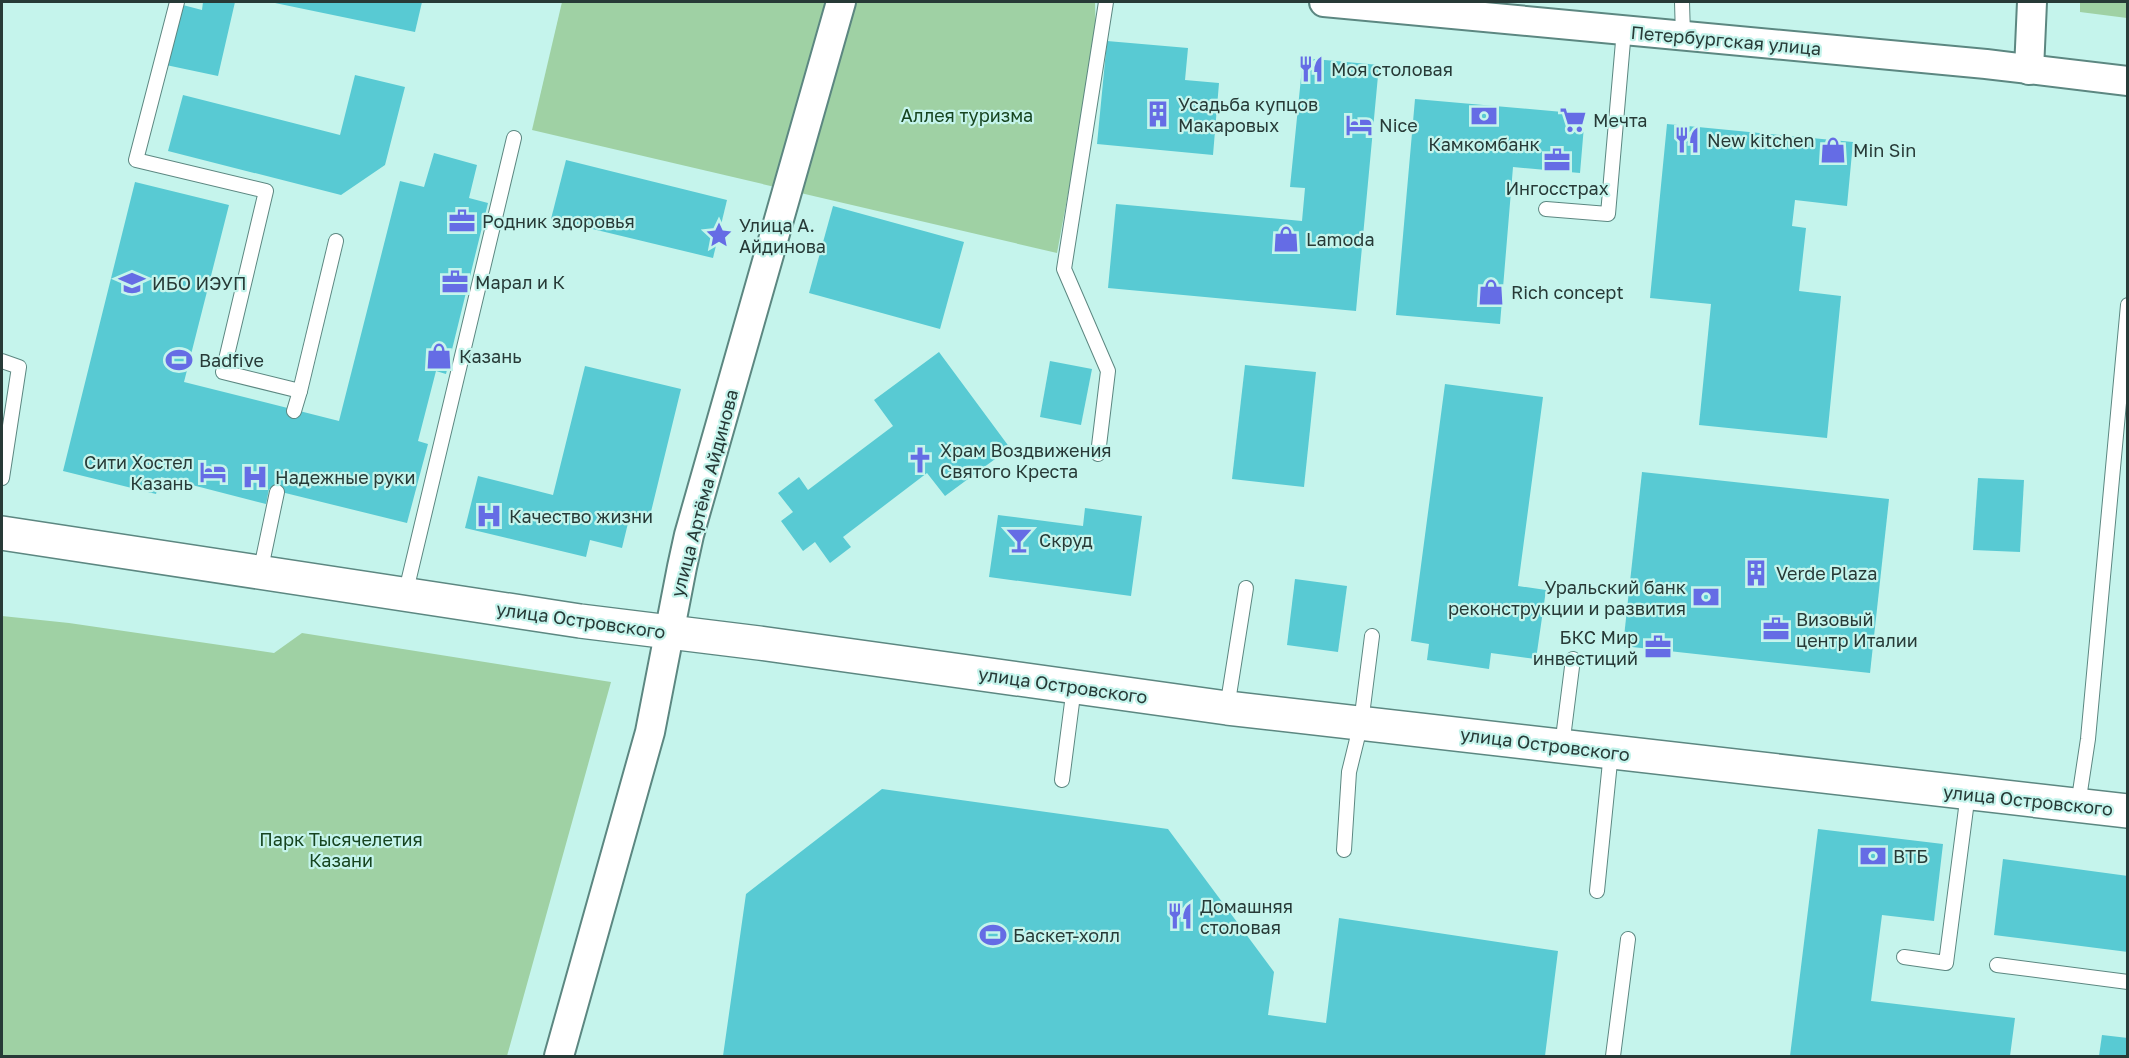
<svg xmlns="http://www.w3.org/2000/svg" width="2129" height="1058" font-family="'Golos Text',sans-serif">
  <rect width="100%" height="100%" fill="#c5f4ec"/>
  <!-- green -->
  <g fill="#9fd1a4">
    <polygon points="562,2 1095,2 1096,43 1057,253 532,130"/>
    <polygon points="2080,2 2127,2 2127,18 2080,12"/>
    <polygon points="2,616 69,623 274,653 302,633 611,682 507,1056 2,1056"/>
  </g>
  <!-- building -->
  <g fill="#58cad3">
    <polygon points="203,2 235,2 218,76 166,65 179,4 202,10"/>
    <polygon points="275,3 275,2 422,2 415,32"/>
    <polygon points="1107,41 1188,48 1185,80 1219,83 1213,155 1097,144"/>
    <polygon points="1303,58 1379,65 1356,311 1108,288 1116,204 1302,221 1305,188 1290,187"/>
    <polygon points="355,75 405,87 385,165 341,195 168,151 183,95 340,135"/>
    <polygon points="1415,99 1585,114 1580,173 1513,167 1500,324 1396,315"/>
    <polygon points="1667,124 1853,142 1847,206 1795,200 1792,226 1806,228 1799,291 1841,296 1827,438 1699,425 1711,304 1650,298"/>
    <polygon points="434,153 477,165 469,198 488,203 446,374 436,371 418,441 428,444 407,523 269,489 266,504 161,477 156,494 63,471 135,182 229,205 184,382 339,421 400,181 424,187"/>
    <polygon points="566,160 727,200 713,258 551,219"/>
    <polygon points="833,206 964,242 940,329 809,293"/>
    <polygon points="939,352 1010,448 945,496 927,473 843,537 851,547 830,563 815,542 803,551 781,521 793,512 778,493 799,477 808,490 893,426 874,400"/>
    <polygon points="1050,361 1092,369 1081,425 1040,417"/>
    <polygon points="1245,365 1316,372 1304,487 1232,479"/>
    <polygon points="585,366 681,389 648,524 629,519 622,548 590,540 586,557 465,528 478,476 553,495"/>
    <polygon points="1445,384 1543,397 1518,586 1546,590 1536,659 1491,653 1489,669 1427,660 1429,644 1411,641"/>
    <polygon points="1642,472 1889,499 1870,673 1623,646"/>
    <polygon points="1978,478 2024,480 2020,552 1973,550"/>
    <polygon points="1085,508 1142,516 1131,596 989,577 998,515 1083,526"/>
    <polygon points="1295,579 1347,586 1338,652 1287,645"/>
    <polygon points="882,789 1168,829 1274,972 1268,1015 1326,1023 1339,918 1558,951 1545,1056 723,1056 746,894"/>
    <polygon points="1818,829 1943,844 1934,921 1882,915 1871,1001 2015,1018 2010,1056 1790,1056"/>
    <polygon points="2003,859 2128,876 2128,952 1994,935"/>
    <polygon points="2102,1035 2128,1038 2128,1056 2099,1056"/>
  </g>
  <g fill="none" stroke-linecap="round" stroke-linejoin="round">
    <!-- service casing -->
    <g stroke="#5c8781" stroke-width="16">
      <g id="service">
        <polyline points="177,2 136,160 266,191 223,372 300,391 294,411"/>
        <polyline points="1682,2 1683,36"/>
        <polyline points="1546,209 1608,214 1624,30"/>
        <polyline points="2,361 19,367 2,478"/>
        <polyline points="300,391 336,241"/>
        <polyline points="1098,454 1108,371 1064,269 1106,2"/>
        <polyline points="260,573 277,492"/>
        <polyline points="405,595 514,138"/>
        <polyline points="1227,708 1246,588"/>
        <polyline points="1562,746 1573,659"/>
        <polyline points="1062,780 1074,687"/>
        <polyline points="2078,805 2088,739 2128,305"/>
        <polyline points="1344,850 1349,772 1361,723 1372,636"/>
        <polyline points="1597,891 1611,752"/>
        <polyline points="1904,957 1946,963 1968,793"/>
        <polyline points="1997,965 2128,982"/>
        <polyline points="1613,1056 1628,939"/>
      </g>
    </g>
    <!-- minor casing -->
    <g stroke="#5c8781" stroke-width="32">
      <g id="minor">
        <polyline points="1324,2 1986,64 2128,81"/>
        <polyline points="2029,70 2032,2"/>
        <polyline points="559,1056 650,732 682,567 689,535 841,2"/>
      </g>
    </g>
    <!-- tertiary casing -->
    <g stroke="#5c8781" stroke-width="36">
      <polyline id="tertiary" points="2,533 580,621 759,643 1227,708 2128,811"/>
    </g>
    <!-- service -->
    <use href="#service" stroke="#fff" stroke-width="14"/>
    <!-- minor -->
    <use href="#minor" stroke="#fff" stroke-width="28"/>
    <!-- tertiary -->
    <use href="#tertiary" stroke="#fff" stroke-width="33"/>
  </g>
  <!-- icons -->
  <defs>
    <g id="restaurant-bare" transform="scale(2.07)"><path d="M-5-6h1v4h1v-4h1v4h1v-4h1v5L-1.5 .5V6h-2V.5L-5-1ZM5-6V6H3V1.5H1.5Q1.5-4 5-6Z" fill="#656ce5" stroke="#c5f4ec" stroke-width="2.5" paint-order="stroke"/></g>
    <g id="building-bare" transform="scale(2.07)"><path d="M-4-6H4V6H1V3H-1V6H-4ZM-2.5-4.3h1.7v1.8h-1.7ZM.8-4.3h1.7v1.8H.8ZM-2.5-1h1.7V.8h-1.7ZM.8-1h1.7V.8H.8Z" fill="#656ce5" stroke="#c5f4ec" stroke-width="2.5" paint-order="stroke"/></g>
    <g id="bank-bare" transform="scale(2.07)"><path d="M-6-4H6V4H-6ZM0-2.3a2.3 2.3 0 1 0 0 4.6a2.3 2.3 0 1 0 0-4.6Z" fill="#656ce5" stroke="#c5f4ec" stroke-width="2.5" paint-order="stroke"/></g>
    <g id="supermarket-bare" transform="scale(2.07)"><path d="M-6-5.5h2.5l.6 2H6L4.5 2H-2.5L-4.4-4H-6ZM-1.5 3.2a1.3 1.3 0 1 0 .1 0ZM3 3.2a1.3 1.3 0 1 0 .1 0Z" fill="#656ce5" stroke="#c5f4ec" stroke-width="2.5" paint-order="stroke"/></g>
    <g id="hotel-bare" transform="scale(2.07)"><path d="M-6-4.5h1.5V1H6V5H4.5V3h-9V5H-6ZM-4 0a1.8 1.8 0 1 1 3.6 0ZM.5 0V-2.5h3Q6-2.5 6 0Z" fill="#656ce5" stroke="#c5f4ec" stroke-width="2.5" paint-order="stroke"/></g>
    <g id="shop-bare" transform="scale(2.07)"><path d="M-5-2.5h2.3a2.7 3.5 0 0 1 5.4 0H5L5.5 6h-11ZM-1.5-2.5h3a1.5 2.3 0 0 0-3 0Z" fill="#656ce5" stroke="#c5f4ec" stroke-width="2.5" paint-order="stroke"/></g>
    <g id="office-bare" transform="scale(2.07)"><path d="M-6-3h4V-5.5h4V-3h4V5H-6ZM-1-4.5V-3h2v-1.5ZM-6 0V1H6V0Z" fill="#656ce5" stroke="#c5f4ec" stroke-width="2.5" paint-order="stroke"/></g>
    <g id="sight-bare" transform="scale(2.07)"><path d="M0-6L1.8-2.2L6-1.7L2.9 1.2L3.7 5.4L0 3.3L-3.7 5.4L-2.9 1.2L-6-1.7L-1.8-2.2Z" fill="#656ce5" stroke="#c5f4ec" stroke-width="2.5" paint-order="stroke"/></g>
    <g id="university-bare" transform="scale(2.07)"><path d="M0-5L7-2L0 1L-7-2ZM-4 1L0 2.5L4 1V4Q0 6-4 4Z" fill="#656ce5" stroke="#c5f4ec" stroke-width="2.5" paint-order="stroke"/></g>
    <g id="stadium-bare" transform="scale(2.07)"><path d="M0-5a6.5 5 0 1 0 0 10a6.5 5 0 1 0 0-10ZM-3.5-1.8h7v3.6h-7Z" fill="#656ce5" stroke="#c5f4ec" stroke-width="2.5" paint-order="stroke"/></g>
    <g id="church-bare" transform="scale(2.07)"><path d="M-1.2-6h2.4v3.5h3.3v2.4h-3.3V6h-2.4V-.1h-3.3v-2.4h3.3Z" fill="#656ce5" stroke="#c5f4ec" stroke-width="2.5" paint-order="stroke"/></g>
    <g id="hospital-bare" transform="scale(2.07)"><path d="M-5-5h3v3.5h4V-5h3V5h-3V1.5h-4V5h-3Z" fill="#656ce5" stroke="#c5f4ec" stroke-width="2.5" paint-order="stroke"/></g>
    <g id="bar-bare" transform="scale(2.07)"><path d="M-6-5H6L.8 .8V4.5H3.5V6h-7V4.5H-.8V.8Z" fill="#656ce5" stroke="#c5f4ec" stroke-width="2.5" paint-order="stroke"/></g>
  </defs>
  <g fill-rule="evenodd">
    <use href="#restaurant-bare" x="1311" y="69"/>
    <use href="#building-bare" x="1158" y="114"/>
    <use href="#bank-bare" x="1484" y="116"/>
    <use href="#supermarket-bare" x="1573" y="120"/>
    <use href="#hotel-bare" x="1359" y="125"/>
    <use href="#restaurant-bare" x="1687" y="140"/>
    <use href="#shop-bare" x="1833" y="150"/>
    <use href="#office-bare" x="1557" y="160"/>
    <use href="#office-bare" x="462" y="221"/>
    <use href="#sight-bare" x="719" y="235"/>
    <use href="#shop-bare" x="1286" y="239"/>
    <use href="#office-bare" x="455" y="282"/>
    <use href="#university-bare" x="132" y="283"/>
    <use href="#shop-bare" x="1491" y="292"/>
    <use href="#shop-bare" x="439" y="356"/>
    <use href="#stadium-bare" x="179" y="360"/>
    <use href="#church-bare" x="920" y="460"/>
    <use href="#hotel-bare" x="213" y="472"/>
    <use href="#hospital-bare" x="255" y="477"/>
    <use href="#hospital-bare" x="489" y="516"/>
    <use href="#bar-bare" x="1019" y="540"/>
    <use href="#building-bare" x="1756" y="573"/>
    <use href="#bank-bare" x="1706" y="597"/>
    <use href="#office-bare" x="1776" y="629"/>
    <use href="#office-bare" x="1658" y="647"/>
    <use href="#bank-bare" x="1873" y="856"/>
    <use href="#restaurant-bare" x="1180" y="916"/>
    <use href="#stadium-bare" x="993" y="935"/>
  </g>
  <g text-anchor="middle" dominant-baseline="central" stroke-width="4.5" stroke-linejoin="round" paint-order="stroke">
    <!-- street labels -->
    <g font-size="18" fill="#273a37" stroke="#c5f4ec">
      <text transform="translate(1726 40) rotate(5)">Петербургская улица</text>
      <text transform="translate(704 493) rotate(-75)">улица Артёма Айдинова</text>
      <text transform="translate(581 620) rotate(8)">улица Островского</text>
      <text transform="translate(1063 685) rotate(8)">улица Островского</text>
      <text transform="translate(1545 744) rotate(7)">улица Островского</text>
      <text transform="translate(2028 800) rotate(6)">улица Островского</text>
    </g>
    <!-- poi labels -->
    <g font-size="18" fill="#273a37" stroke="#c5f4ec" text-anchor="start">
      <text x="1331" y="69">Моя столовая</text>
      <text x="1178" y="104">Усадьба купцов<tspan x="1178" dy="21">Макаровых</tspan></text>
      <text x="1593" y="120">Мечта</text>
      <text x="1379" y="125">Nice</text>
      <text x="1707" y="140">New kitchen</text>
      <text x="1484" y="144" text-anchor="middle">Камкомбанк</text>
      <text x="1853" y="150">Min Sin</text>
      <text x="1557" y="188" text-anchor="middle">Ингосстрах</text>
      <text x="482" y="221">Родник здоровья</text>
      <text x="739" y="225">Улица А.<tspan x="739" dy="21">Айдинова</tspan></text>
      <text x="1306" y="239">Lamoda</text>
      <text x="475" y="282">Марал и К</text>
      <text x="152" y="283">ИБО ИЭУП</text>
      <text x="1511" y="292">Rich concept</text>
      <text x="459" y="356">Казань</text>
      <text x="199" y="360">Badfive</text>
      <text x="940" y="450">Храм Воздвижения<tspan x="940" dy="21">Святого Креста</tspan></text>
      <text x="193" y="462" text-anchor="end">Сити Хостел<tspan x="193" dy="21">Казань</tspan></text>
      <text x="275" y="477">Надежные руки</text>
      <text x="509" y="516">Качество жизни</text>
      <text x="1039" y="540">Скруд</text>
      <text x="1776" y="573">Verde Plaza</text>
      <text x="1686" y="587" text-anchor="end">Уральский банк<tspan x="1686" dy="21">реконструкции и развития</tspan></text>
      <text x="1796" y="619">Визовый<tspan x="1796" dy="21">центр Италии</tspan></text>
      <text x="1638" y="637" text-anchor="end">БКС Мир<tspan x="1638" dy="21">инвестиций</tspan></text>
      <text x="1893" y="856">ВТБ</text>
      <text x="1200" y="906">Домашняя<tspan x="1200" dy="21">столовая</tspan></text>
      <text x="1013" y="935">Баскет-холл</text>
    </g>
    <!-- park labels -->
    <g font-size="18" fill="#16441f" stroke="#c5f4ec">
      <text x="967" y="115">Аллея туризма</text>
      <text x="341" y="839">Парк Тысячелетия<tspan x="341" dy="21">Казани</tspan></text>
    </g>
  </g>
  <!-- border -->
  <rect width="2129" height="1058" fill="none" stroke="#273a37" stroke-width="6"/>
</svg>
